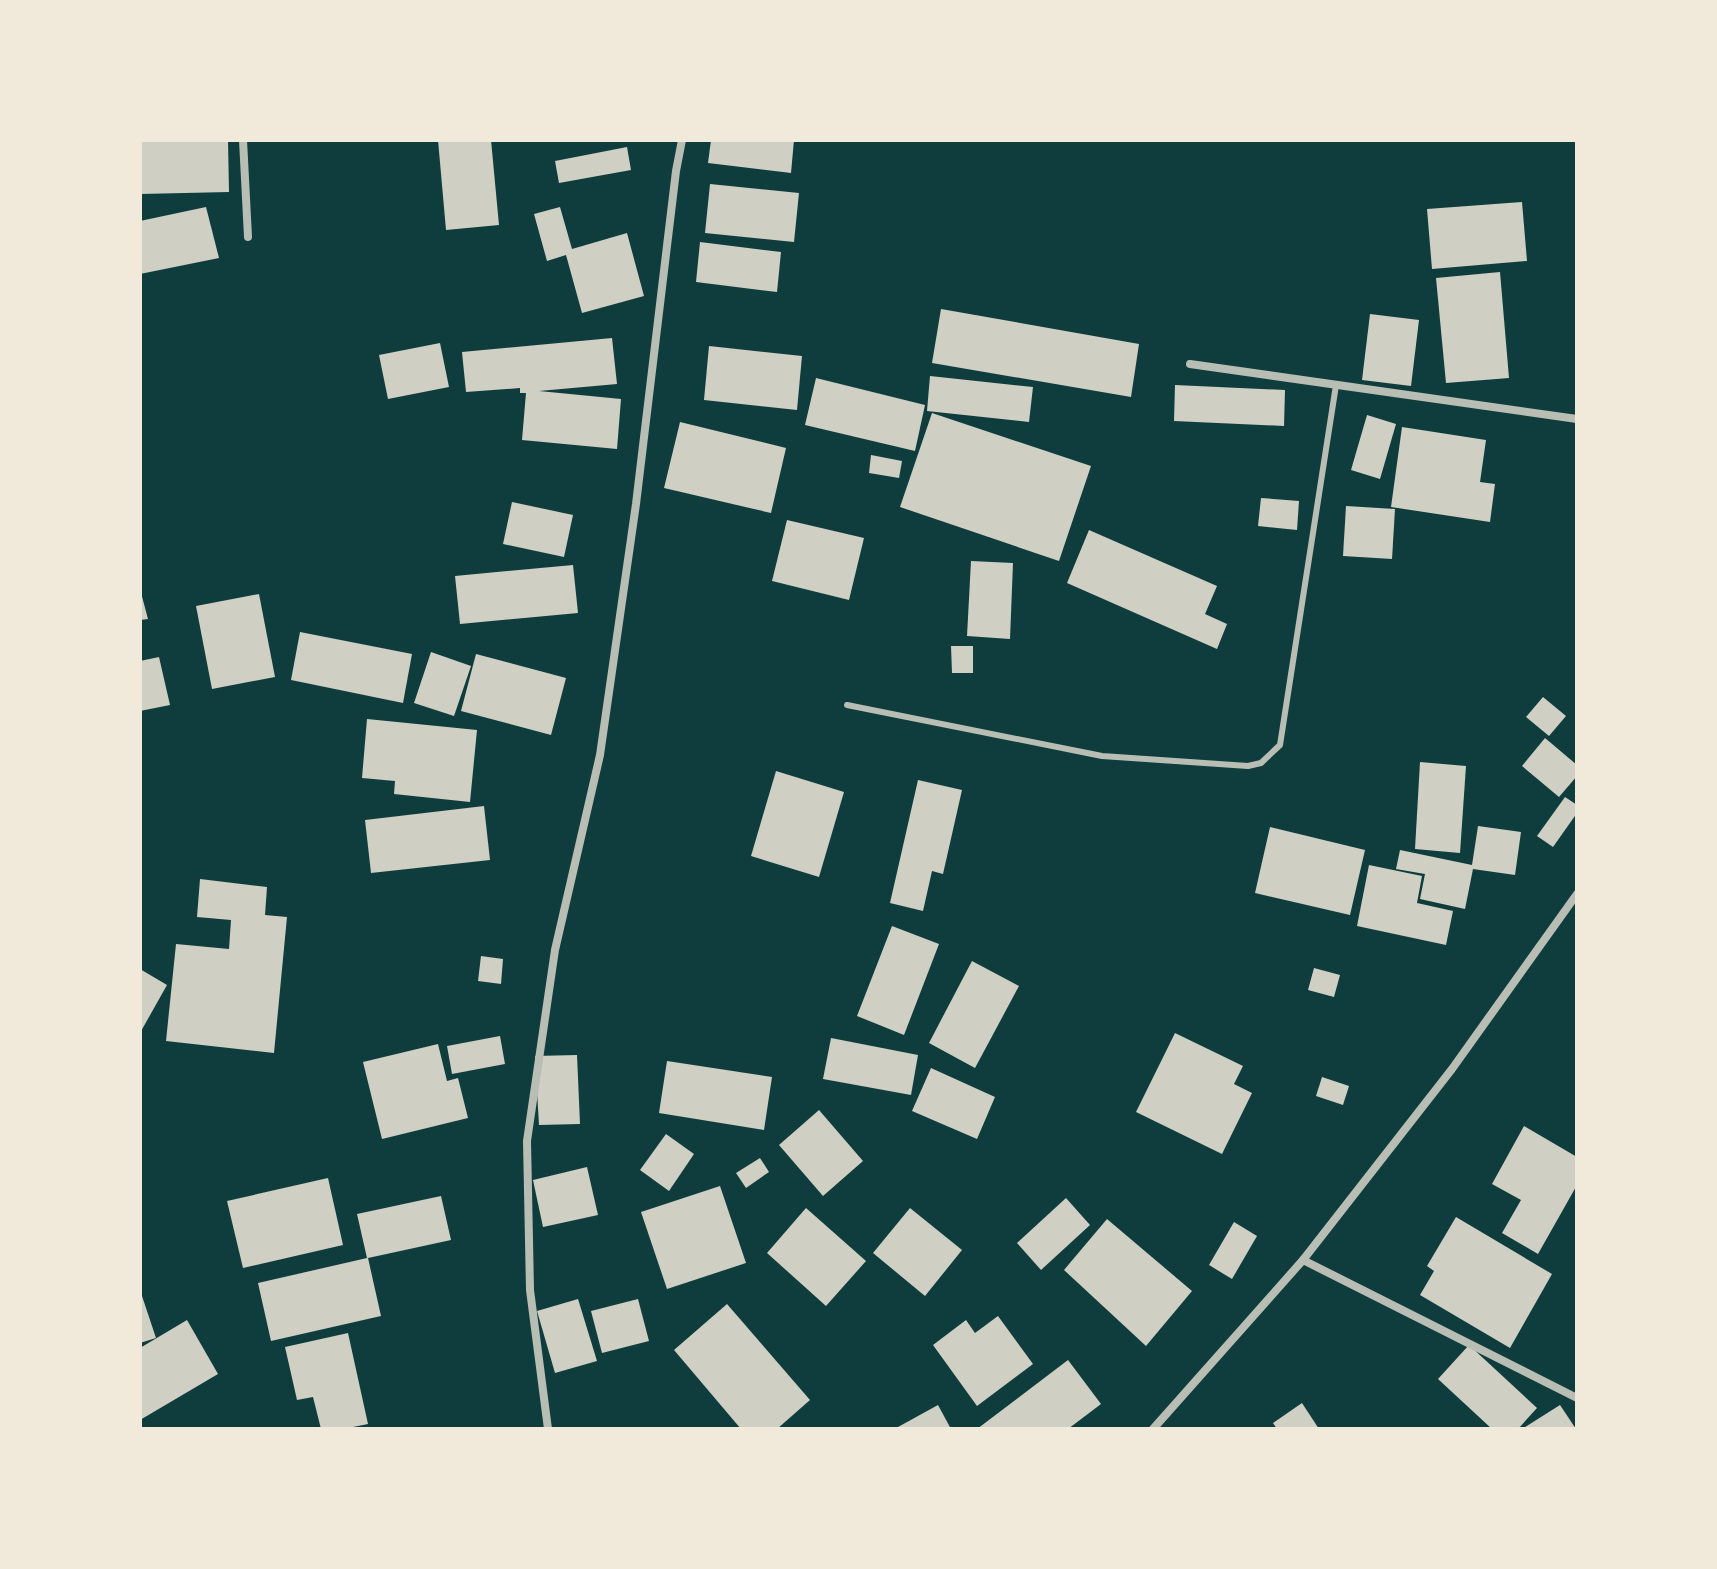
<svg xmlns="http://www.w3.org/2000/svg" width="1717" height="1569" font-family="Rubik,sans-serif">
  <rect width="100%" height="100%" fill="#0f3d3e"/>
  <!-- building -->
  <g fill="#cfcfc3">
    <polygon points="140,140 228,140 229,192 140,194"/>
    <polygon points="438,140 491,140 499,225 446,230"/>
    <polygon points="711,140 794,140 791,173 708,163"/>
    <polygon points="627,147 631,170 559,183 555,161"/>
    <polygon points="710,184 799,193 794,242 705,233"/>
    <polygon points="1522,202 1527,261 1432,269 1427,209"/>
    <polygon points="206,207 219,258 140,274 140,221"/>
    <polygon points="560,207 572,249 627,233 644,296 582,313 566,255 547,261 534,214"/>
    <polygon points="700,242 781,252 777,292 696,282"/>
    <polygon points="1500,272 1509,378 1446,383 1436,278"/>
    <polygon points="941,309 1139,344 1131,397 932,363"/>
    <polygon points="1370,314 1419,320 1411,386 1362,380"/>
    <polygon points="612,338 617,384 539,391 621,399 617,449 522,440 526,393 520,393 520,388 466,392 462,352"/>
    <polygon points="440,343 449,387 388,399 379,355"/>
    <polygon points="709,346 802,356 797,410 704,400"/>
    <polygon points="930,376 1033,387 1029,422 927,411"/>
    <polygon points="816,378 925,405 915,451 805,425"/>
    <polygon points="1175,385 1285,390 1284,426 1174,421"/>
    <polygon points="932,413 1091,466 1059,561 900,507"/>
    <polygon points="1367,415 1396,424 1380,479 1351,470"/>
    <polygon points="680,422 786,448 771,513 664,488"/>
    <polygon points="1402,427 1486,440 1480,482 1495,484 1490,522 1391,507"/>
    <polygon points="871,455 902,461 899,478 869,473"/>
    <polygon points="1261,498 1299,501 1297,530 1258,526"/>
    <polygon points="512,502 573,515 564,557 503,544"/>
    <polygon points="1346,506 1395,509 1392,559 1343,556"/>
    <polygon points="787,520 864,538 849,600 772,581"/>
    <polygon points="1089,530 1217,586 1205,614 1227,624 1217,649 1067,583"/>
    <polygon points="971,561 1013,563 1010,639 967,636"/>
    <polygon points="573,565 578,613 460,624 455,576"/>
    <polygon points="140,589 148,619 140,620"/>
    <polygon points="259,594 275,677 212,689 196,606"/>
    <polygon points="300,632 412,654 403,703 291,680"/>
    <polygon points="951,646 973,646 973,673 952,673"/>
    <polygon points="431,652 471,666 454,716 414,703"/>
    <polygon points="476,654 566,678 551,735 461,711"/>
    <polygon points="159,657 170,705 140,711 140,661"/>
    <polygon points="1543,697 1566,716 1549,736 1526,717"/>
    <polygon points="367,719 477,730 470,802 394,794 395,781 362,778"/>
    <polygon points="1545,738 1577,765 1577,776 1559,797 1522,766"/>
    <polygon points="1420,762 1466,766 1460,853 1415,849"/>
    <polygon points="776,771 844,792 819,877 751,856"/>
    <polygon points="918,780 962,790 943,874 932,871 923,911 890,903"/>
    <polygon points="1565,797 1577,805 1577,813 1553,847 1537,836"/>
    <polygon points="484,806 490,860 371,873 365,820"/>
    <polygon points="1478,826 1521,832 1515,875 1473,869 1465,909 1420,899 1425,874 1396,869 1400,850 1472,865"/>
    <polygon points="1270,827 1365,850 1350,915 1255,893"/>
    <polygon points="1369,865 1422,876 1417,903 1453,911 1446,945 1357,926"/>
    <polygon points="200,879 267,887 265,915 287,917 274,1053 166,1041 176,944 229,949 231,920 197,917"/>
    <polygon points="892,926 939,944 904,1035 857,1016"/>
    <polygon points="481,956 503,959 501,984 478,981"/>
    <polygon points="972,961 1019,986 975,1068 929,1043"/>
    <polygon points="1314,968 1340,975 1334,997 1308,990"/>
    <polygon points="140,969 167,985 140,1033"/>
    <polygon points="1175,1033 1243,1066 1234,1084 1252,1093 1222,1154 1136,1112"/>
    <polygon points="500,1036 505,1064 452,1074 447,1046"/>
    <polygon points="831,1038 918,1055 911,1095 823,1079"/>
    <polygon points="438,1044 447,1081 458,1078 468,1118 382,1139 363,1062"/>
    <polygon points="577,1055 580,1124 539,1125 535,1056"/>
    <polygon points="667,1061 772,1077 764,1130 659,1113"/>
    <polygon points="931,1068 995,1097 977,1139 912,1111"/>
    <polygon points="1322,1077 1349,1086 1343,1105 1316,1096"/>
    <polygon points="819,1110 863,1161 823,1196 779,1145"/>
    <polygon points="1524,1126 1577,1157 1577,1185 1538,1254 1502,1233 1521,1200 1492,1184"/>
    <polygon points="666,1134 694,1154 669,1191 640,1170"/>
    <polygon points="760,1158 769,1172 746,1188 736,1173"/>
    <polygon points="587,1167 598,1215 543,1227 533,1180"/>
    <polygon points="328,1178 343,1245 243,1268 227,1201"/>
    <polygon points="720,1186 746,1263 667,1289 641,1212"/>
    <polygon points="441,1196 451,1240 368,1258 381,1316 271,1341 258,1283 367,1258 357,1214"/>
    <polygon points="1066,1198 1090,1225 1041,1270 1017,1243"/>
    <polygon points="806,1208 866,1261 826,1306 767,1253"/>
    <polygon points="910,1208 962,1250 925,1296 873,1253"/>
    <polygon points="1456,1217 1552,1274 1510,1348 1420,1295 1434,1271 1427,1266"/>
    <polygon points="1107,1219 1192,1291 1146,1346 1064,1270"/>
    <polygon points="1234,1222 1257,1236 1232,1279 1209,1265"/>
    <polygon points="140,1290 156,1338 140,1343"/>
    <polygon points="578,1299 597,1361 555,1373 537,1311"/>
    <polygon points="638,1299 649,1341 602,1353 591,1311"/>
    <polygon points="727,1304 810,1400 777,1429 741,1429 674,1350"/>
    <polygon points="998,1316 1033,1364 977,1406 933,1345 966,1320 975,1333"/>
    <polygon points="187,1320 218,1374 140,1420 140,1348"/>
    <polygon points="348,1333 368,1424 343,1429 321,1429 313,1397 297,1400 285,1347"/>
    <polygon points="1469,1345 1537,1408 1518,1429 1492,1429 1438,1379"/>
    <polygon points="1068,1360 1101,1404 1068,1429 977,1429"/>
    <polygon points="1302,1403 1319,1429 1277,1429 1273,1423"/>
    <polygon points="938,1405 951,1429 899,1429 898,1427"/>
    <polygon points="1560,1405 1576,1429 1522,1429"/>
  </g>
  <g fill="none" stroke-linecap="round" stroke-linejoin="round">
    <!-- service -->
    <polyline stroke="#b8beb3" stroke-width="6" points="847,705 1102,756 1248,766 1261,763 1280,745 1336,385"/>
    <!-- minor -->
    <g stroke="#b8beb3" stroke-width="8">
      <polyline points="243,140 248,237"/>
      <polyline points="1190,364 1577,419"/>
      <polyline points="1303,1260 1577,1398"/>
      <polyline points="548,1429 530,1290 527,1141 555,950 600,755 636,504 676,171 682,140"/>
      <polyline points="1153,1429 1303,1260 1452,1069 1577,894"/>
    </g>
  </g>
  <!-- border -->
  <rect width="1717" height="1569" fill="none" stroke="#f1e9da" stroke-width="284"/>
</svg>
